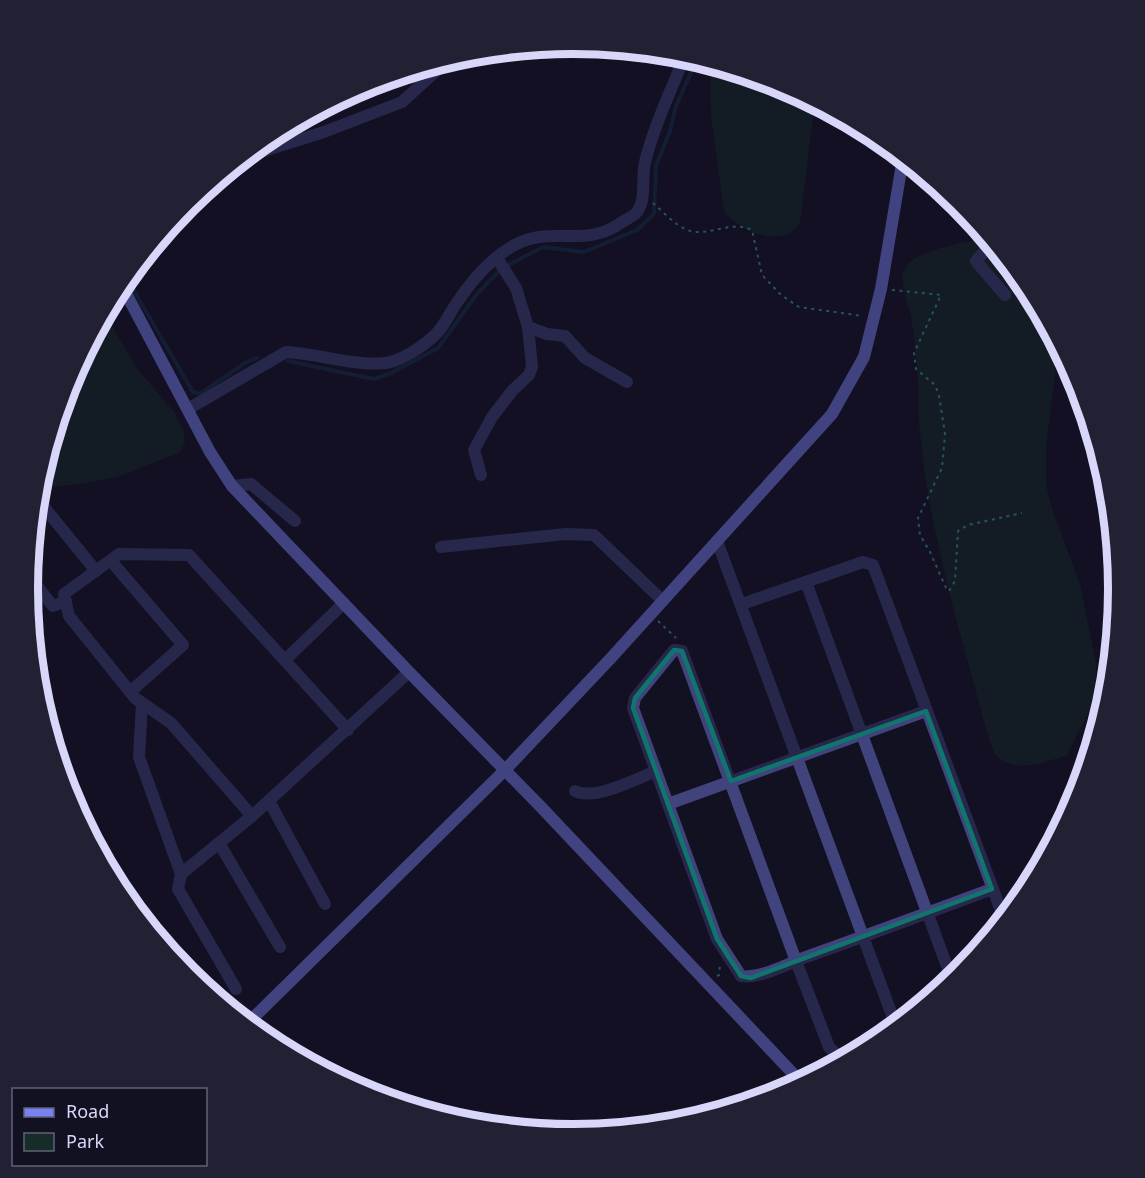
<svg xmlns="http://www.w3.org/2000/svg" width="1145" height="1178" font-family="'Noto Sans',sans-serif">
  <rect width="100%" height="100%" fill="#121122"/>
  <!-- green -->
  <g fill="#152c29">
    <path d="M710,63L782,85L812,101V124L800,222C784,251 739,231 724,211L711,116Z"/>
    <path d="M984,238L987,239L1026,286L1056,342L1055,373L1046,446V486L1053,512L1080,584L1096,664V681L1089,711L1067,755C1047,762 1014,774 997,756C993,752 991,744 989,739C962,638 930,537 920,433C917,408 920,382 916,357C915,343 913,329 911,316C908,302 898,281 905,268C915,250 965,243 984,238Z"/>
    <polygon points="104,313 138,370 174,412 183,430 185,442 180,452 117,477 81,484 37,488 69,380"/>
  </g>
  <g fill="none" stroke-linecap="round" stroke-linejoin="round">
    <!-- stream -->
    <g stroke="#162d47" stroke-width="4">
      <polyline points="126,277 193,392 200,394 245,363 257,358"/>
      <polyline points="288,361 374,379 391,373 438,348 477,294 501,269 543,247 584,252 637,230 654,214 656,166 670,131 676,106 697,59"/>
    </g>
    <!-- path -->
    <g stroke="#3da899" stroke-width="2" stroke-dasharray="3 4.5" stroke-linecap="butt">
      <path d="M653,203C665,213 679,231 696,232C715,233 734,221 752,230L762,275L781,295L799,307L863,316"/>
      <polyline points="892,290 941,295 914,353 916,369 935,385 939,395 945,434 942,468 918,518 920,535 930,552 947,590 949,591 955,581 958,531 968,525 1022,513"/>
      <polyline points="658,621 676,638"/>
      <polyline points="717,976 719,975 720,965"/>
    </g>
    <!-- street -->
    <g stroke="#41447c" stroke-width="12">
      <polyline points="244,157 324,132 402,102 449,59"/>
      <polyline points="991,244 976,261 1005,295"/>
      <polyline points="528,327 547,334 565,336 585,358 627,382"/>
      <path d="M188,409L286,352C316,353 367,370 394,361C408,356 425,345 436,334C444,326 450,313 456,304C472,280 495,253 521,242C556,227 587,248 622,222C627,219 634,216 637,212C647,198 641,178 645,162C654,126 671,90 685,56"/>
      <polyline points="481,475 474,450 492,417 512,391 529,375 532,367 528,327 516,288 497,258"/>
      <polyline points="232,486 251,484 295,521"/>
      <polyline points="44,507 96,571"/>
      <polyline points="717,541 896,1026"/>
      <polyline points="441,547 566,534 594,535 663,601"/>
      <polyline points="111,561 183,645 130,692"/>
      <polyline points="28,575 53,606 66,601"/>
      <polyline points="806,582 952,980"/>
      <polyline points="742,604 863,562 873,565 1004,919"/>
      <polyline points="285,660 344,603"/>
      <polyline points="142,703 139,757 181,874 178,889 236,989"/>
      <path d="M575,791C594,801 636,779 656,771"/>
      <polyline points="269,801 325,904"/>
      <polyline points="668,804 926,711"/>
      <polyline points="252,816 171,723 135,698 69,616 64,594 119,554 189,555 348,730"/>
      <polyline points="219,843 280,947"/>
      <polyline points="181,874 252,816 409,672"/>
      <path d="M842,1060L829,1047L796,961L682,651L674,650L635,698L633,708L717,939L741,976C761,979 786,964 806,957C868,935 930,912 992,889"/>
    </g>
    <!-- secondary -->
    <g stroke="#7980ef" stroke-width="12">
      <polyline points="121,284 210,452 232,486 409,672 541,807 801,1082"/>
      <polyline points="247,1024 505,770 611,658 832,414 864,357 881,289 903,158"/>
    </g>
  </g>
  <!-- marked area -->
  <path d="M0 0H1145V1178H0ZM674,650L682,651L731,781L926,711L992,889L751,978L741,976L717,939L633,708L635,698Z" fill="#121122" fill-opacity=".55" fill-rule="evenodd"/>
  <path fill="none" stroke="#0f766e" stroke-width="4.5" stroke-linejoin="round" d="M674,650L682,651L731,781L926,711L992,889L751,978L741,976L717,939L633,708L635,698Z"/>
  <!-- crop -->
  <path d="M0 0H1145V1178H0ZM38 589a535 535 0 1 1 1070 0a535 535 0 1 1-1070 0Z" fill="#222133" fill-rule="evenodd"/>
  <path fill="none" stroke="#d8d7fa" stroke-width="8" d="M38 589a535 535 0 1 1 1070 0a535 535 0 1 1-1070 0Z"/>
  <!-- legend -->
  <rect x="12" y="1088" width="195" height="78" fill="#121122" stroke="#616078" stroke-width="1.5"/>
  <rect x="24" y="1108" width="30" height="9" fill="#7980ef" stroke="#616078" stroke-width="1.5"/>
  <text x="66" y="1118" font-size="18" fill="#d8d7fa">Road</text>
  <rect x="24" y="1133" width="30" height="18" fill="#152c29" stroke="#616078" stroke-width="1.5"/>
  <text x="66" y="1148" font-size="18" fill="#d8d7fa">Park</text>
</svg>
